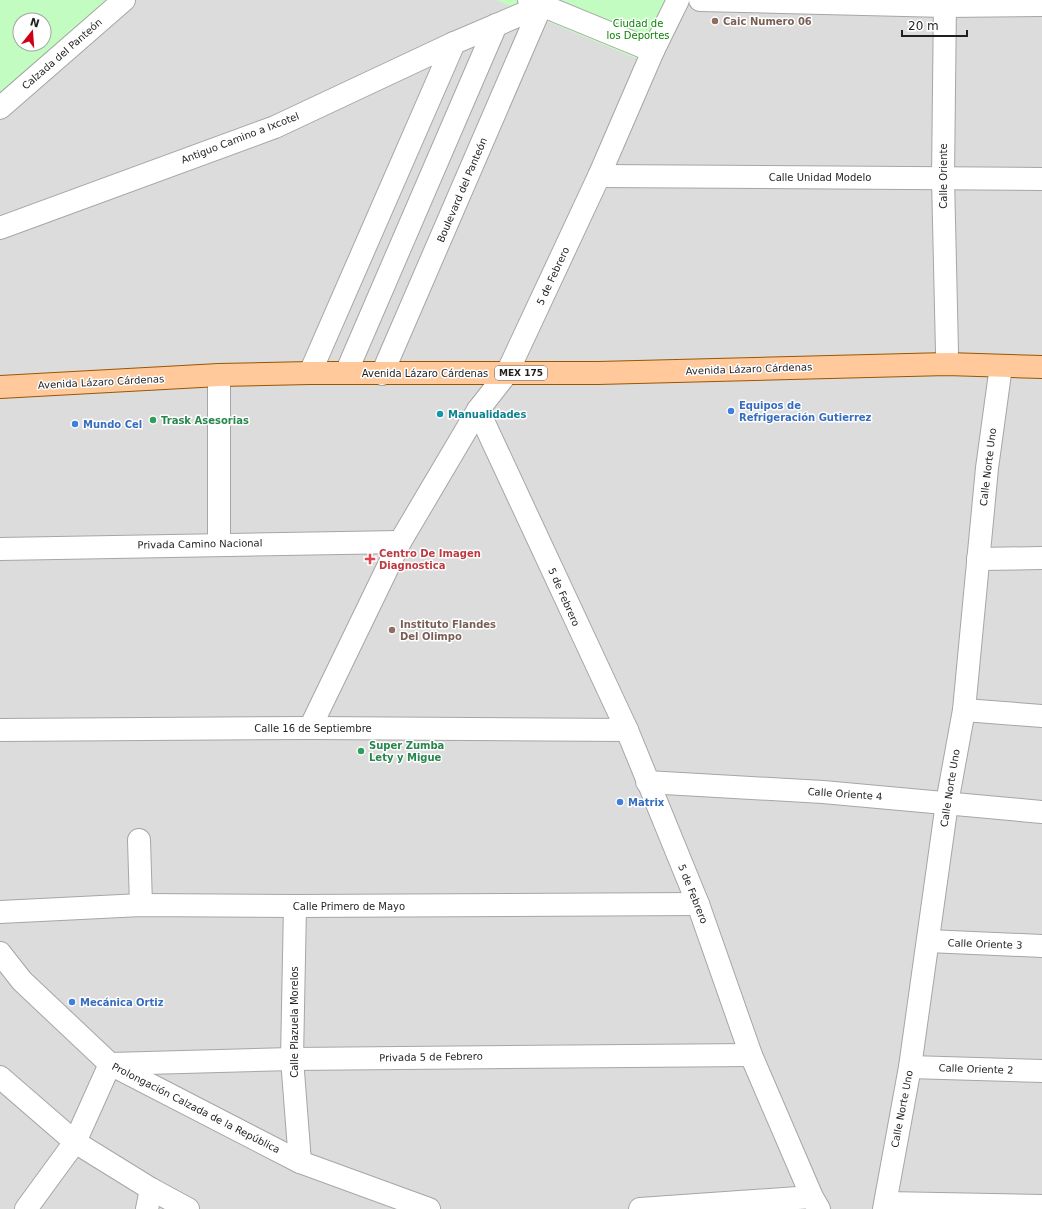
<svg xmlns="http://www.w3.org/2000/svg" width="1042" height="1209" font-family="'DejaVu Sans',sans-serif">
  <rect width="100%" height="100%" fill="#f0ebe5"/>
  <!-- residential -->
  <path fill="#dddcdc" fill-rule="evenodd" d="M0,0H1042V1209H0ZM20,20H44V44H20Z"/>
  <!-- park -->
  <g fill="#c2fcc0" fill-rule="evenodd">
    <path d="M0,0H131L0,110ZM20,20H44V44H20Z"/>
    <polygon points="496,0 681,0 654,66"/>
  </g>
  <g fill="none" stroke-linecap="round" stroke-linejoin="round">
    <!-- minor casing -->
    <g stroke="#a6a6a6" stroke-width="24">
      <g id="minor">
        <polyline points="529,0 653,51"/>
        <polyline points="700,0 945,6 1042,5"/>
        <polyline points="945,0 943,178 947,352"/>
        <polyline points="0,108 124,0"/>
        <polyline points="599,176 1042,179"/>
        <polyline points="0,228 275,127 454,43 541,6"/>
        <polyline points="310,373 454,43"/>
        <polyline points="346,373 496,25"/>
        <polyline points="382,374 541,6"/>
        <polyline points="219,375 219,544"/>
        <polyline points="478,410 627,730 698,904 751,1055 812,1197 819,1209"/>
        <polyline points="0,549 400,542"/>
        <polyline points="978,559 1042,558"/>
        <polyline points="964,710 1042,716"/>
        <polyline points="310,728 400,542 478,410 507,373 599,176 653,51 678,0"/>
        <polyline points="0,730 310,728 627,730"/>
        <polyline points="647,782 823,792 1042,812"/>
        <polyline points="139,840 141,905"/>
        <polyline points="295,906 292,1059 300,1162"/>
        <polyline points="0,912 141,905 295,906 698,904"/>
        <polyline points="928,941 1042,946"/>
        <polyline points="0,953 22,981 110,1064 300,1162 429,1209"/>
        <polyline points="910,1067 1042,1071"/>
        <polyline points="0,1077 75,1142 151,1189 188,1209"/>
        <polyline points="886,1203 1042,1206"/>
        <polyline points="26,1209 75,1142 110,1064 292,1059 751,1055"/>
        <polyline points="147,1209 151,1189"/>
        <polyline points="640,1209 812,1197"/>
        <polyline points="884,1209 910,1067 947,803 964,710 987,468 1001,366"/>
      </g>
    </g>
    <!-- major casing -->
    <g stroke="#9a5600" stroke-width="24">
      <polyline id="major" points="0,387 219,375 310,373 598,373 947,364 1042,367"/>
    </g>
    <!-- minor -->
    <use href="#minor" stroke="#fff" stroke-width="22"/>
    <!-- major -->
    <use href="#major" stroke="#ffc99b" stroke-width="22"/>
  </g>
  <!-- markers -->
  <g fill="#8d6e63" stroke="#fff" stroke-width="1.5">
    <circle cx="715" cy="21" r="4"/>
    <circle cx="392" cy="630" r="4"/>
  </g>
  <g fill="#3f7fe0" stroke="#fff" stroke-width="1.5">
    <circle cx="731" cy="411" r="4"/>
    <circle cx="75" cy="424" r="4"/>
    <circle cx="620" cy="802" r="4"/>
    <circle cx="72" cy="1002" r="4"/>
  </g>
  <circle fill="#0f9aa8" stroke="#fff" stroke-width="1.5" cx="440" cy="414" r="4"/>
  <g fill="#2e9e5b" stroke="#fff" stroke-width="1.5">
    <circle cx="153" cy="420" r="4"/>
    <circle cx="361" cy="751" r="4"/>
  </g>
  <path fill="#e0444e" stroke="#fff" stroke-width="1.5" d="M368 553h4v4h4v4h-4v4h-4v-4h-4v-4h4z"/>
  <g text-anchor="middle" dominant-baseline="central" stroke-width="3" stroke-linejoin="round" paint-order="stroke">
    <!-- shield labels -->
    <rect fill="#fff" stroke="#626262" stroke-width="1" x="495" y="366" width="52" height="14" rx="3"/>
    <g font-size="9" font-weight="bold" fill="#1f1f1f">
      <text x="521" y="373">MEX 175</text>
    </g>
    <!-- education labels -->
    <g font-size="10" font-weight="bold" fill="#785e54" stroke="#fff" text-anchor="start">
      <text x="723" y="21">Caic Numero 06</text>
      <text x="400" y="624">Instituto Flandes<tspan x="400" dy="12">Del Olimpo</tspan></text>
    </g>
    <!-- park labels -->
    <g font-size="10" fill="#098406" stroke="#fff">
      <text x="638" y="23">Ciudad de<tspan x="638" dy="12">los Deportes</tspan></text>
    </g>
    <!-- street labels -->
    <g font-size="10" fill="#1f1f1f" stroke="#fff">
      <text transform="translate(62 54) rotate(-41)">Calzada del Panteón</text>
      <text transform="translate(240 138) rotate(-21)">Antiguo Camino a Ixcotel</text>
      <text transform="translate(943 176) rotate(-90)">Calle Oriente</text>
      <text x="820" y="177">Calle Unidad Modelo</text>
      <text transform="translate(462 190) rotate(-67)">Boulevard del Panteón</text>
      <text transform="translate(553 276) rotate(-65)">5 de Febrero</text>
      <text transform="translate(749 369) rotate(-2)">Avenida Lázaro Cárdenas</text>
      <text x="425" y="373">Avenida Lázaro Cárdenas</text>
      <text transform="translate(101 382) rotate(-3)">Avenida Lázaro Cárdenas</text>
      <text transform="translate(988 467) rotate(-83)">Calle Norte Uno</text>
      <text transform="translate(200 544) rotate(-1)">Privada Camino Nacional</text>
      <text transform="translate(564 597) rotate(66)">5 de Febrero</text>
      <text x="313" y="728">Calle 16 de Septiembre</text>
      <text transform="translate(950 788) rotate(-81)">Calle Norte Uno</text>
      <text transform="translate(845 794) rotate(4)">Calle Oriente 4</text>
      <text transform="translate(693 894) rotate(68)">5 de Febrero</text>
      <text x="349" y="906">Calle Primero de Mayo</text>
      <text transform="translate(985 944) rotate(2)">Calle Oriente 3</text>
      <text transform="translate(294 1022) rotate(-90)">Calle Plazuela Morelos</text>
      <text transform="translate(431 1057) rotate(-1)">Privada 5 de Febrero</text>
      <text transform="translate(976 1069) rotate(2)">Calle Oriente 2</text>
      <text transform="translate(196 1108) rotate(27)">Prolongación Calzada de la República</text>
      <text transform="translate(902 1109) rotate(-79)">Calle Norte Uno</text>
    </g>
    <!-- shop labels -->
    <g font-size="10" font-weight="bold" fill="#366cbe" stroke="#fff" text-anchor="start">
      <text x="739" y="405">Equipos de<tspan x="739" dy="12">Refrigeración Gutierrez</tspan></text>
      <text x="83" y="424">Mundo Cel</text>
      <text x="628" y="802">Matrix</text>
      <text x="80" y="1002">Mecánica Ortiz</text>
    </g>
    <!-- culture labels -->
    <g font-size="10" font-weight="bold" fill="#0d838f" stroke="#fff" text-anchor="start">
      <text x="448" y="414">Manualidades</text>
    </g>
    <!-- leisure labels -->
    <g font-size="10" font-weight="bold" fill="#27864d" stroke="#fff" text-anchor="start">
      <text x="161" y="420">Trask Asesorias</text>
      <text x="369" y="745">Super Zumba<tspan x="369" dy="12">Lety y Migue</tspan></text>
    </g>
    <!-- health labels -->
    <g font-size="10" font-weight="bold" fill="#be3a42" stroke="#fff" text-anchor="start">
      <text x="379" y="553">Centro De Imagen<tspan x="379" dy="12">Diagnostica</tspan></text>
    </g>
  </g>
  <!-- north arrow -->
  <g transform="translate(32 32) rotate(17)"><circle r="19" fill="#ffffff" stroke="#a5a5a5"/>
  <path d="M0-3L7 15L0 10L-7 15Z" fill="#ce0016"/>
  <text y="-6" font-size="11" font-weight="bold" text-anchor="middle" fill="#1f1f1f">N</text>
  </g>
  <!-- scale -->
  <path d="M902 30v6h65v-6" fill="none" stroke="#1f1f1f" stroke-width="2"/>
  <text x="908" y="30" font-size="12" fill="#1f1f1f" stroke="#ffffff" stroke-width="3" paint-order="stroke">20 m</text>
</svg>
